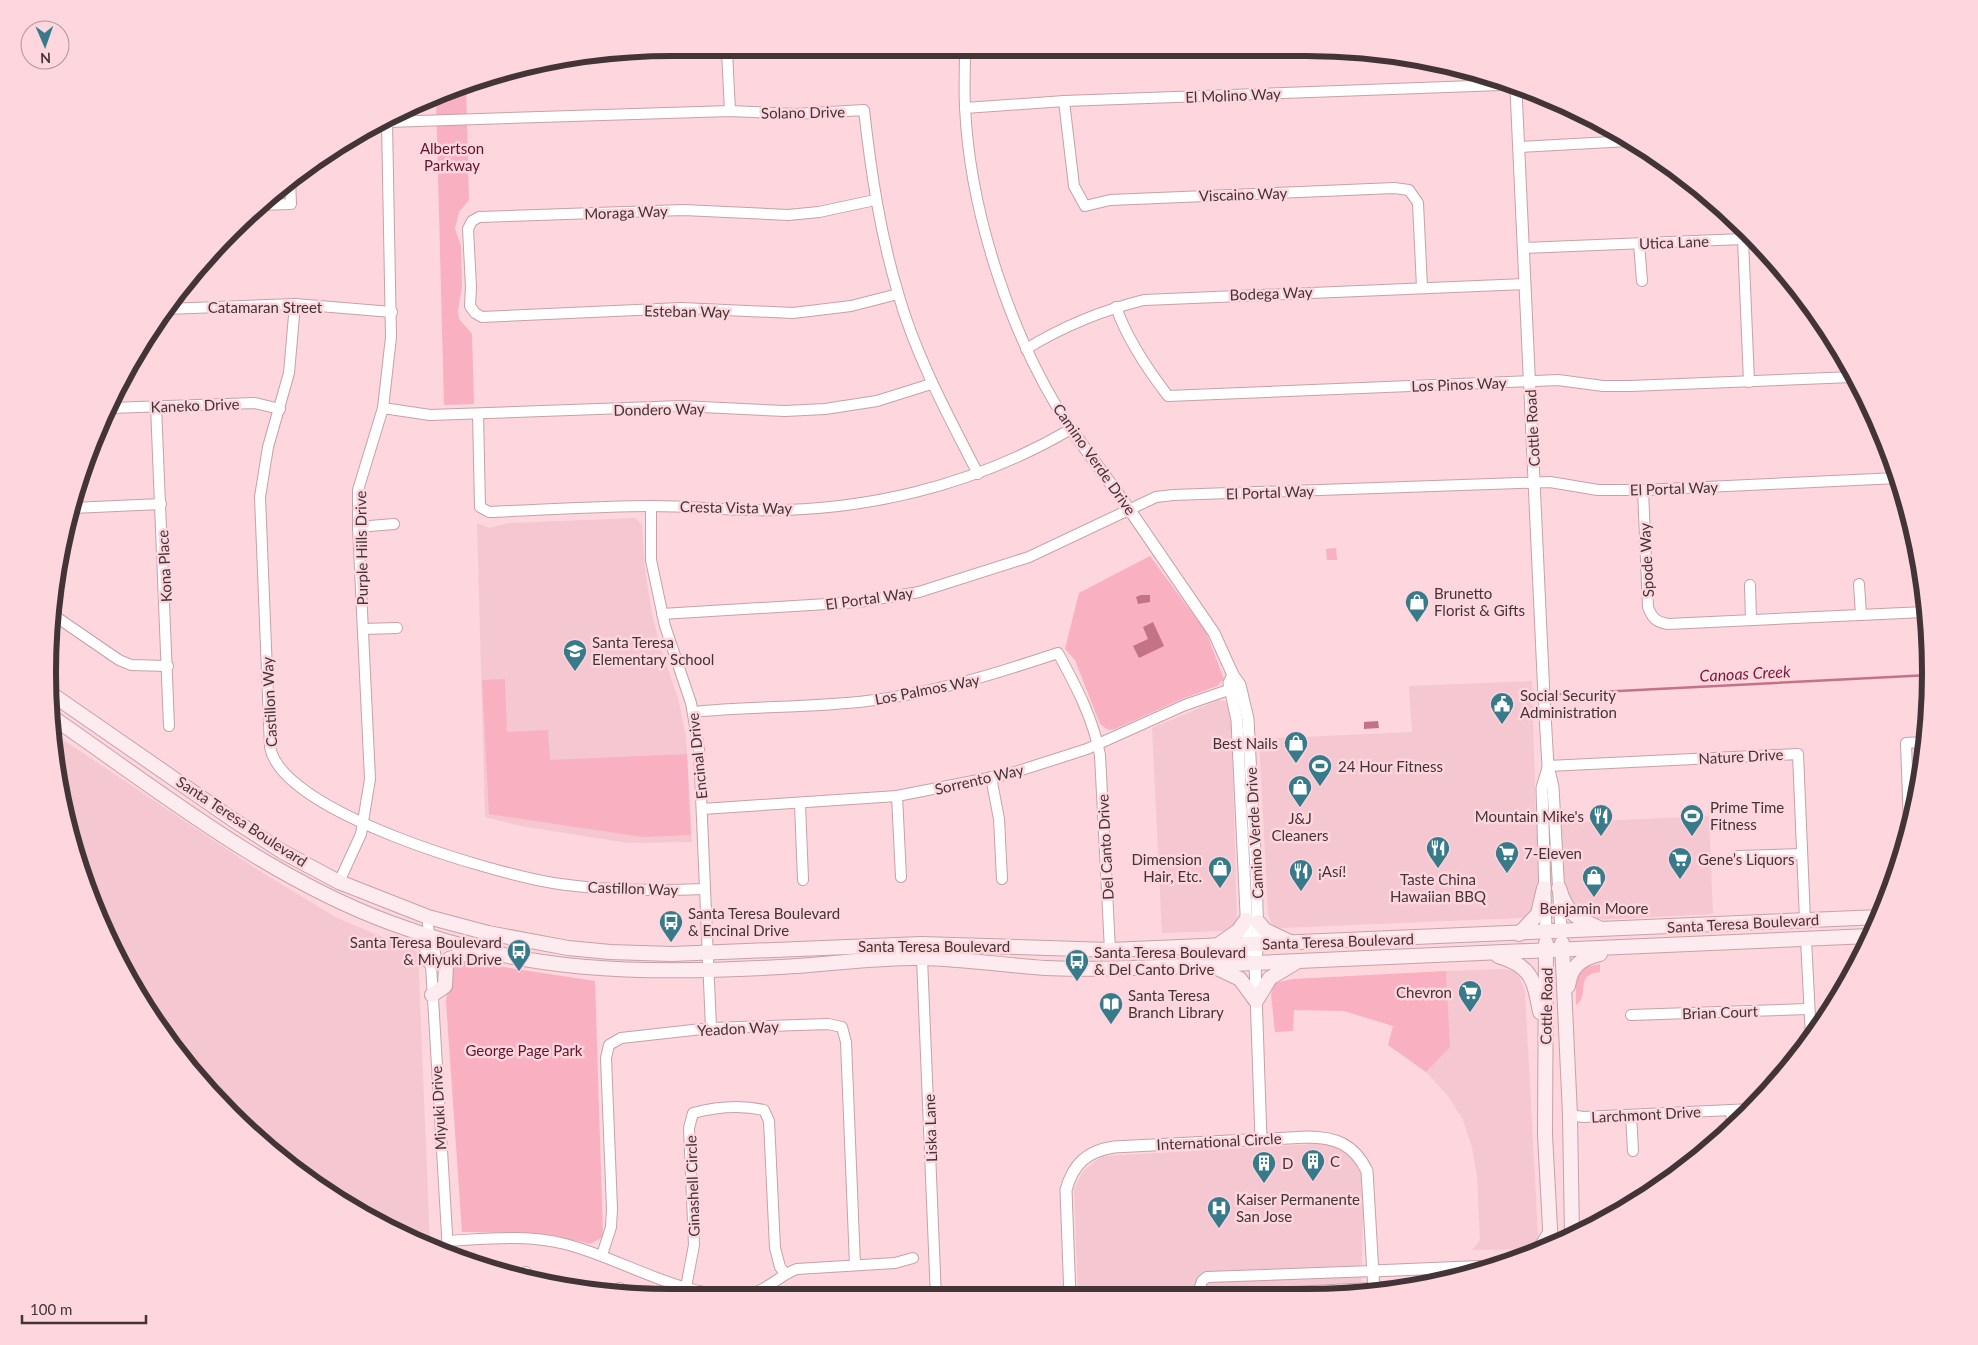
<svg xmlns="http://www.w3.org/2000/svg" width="1978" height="1345" font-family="Lato,sans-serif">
  <rect width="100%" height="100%" fill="#fed6de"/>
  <!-- built -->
  <g fill="#f5c7d1">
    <polygon points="635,518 642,524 645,570 652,613 660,646 678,698 686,736 692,842 628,843 521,826 485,817 477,523 489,528 510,523"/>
    <polygon points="1532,681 1536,824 1709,816 1713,914 1589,920 1520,918 1283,928 1276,927 1271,923 1268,914 1259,739 1412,732 1409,686"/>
    <polygon points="1218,700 1225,701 1231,709 1237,922 1230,930 1223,931 1162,933 1152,728"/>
    <polygon points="56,735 258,870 337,918 418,952 430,1245 396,1233 292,1169 231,1115 131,985 81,874 60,795"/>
    <polygon points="1503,969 1513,971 1519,976 1525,991 1538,1236 1532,1249 1472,1250 1480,1240 1477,1176 1472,1148 1463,1120 1448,1096 1426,1072 1449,1047 1446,971"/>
    <polygon points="1333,1143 1352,1154 1364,1179 1361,1292 1305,1298 1078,1297 1074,1189 1083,1171 1102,1156"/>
  </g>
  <!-- green -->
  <g fill="#f9b0c0">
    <polygon points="466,84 469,200 459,212 455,229 461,246 462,287 458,311 459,319 472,334 474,404 444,405 436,98"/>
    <polygon points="1336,548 1337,560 1327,560 1326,549"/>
    <polygon points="1150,556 1206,632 1224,679 1217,686 1182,699 1115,729 1108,730 1100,724 1075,660 1065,649 1079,593"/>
    <polygon points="505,679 507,732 548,730 550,760 687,754 691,835 642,837 489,814 482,680"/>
    <path d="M451,959L595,981L603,1237L590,1244C547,1233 506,1232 462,1232L446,1002Z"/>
    <path d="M1600,964V972C1573,975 1591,995 1576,1005V978L1586,967Z"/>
    <polygon points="1446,971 1450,1047 1426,1072 1388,1045 1393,1026 1344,1011 1294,1010 1293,1031 1275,1032 1271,994 1275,983 1293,979"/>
  </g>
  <!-- water -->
  <g fill="#c47286">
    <polygon points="1141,595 1150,595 1150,602 1138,604 1136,597"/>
    <polygon points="1153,622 1164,646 1139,658 1133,646 1148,639 1143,627"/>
    <polygon points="1378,721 1379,728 1364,729 1364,722"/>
  </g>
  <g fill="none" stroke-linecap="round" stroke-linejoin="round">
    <!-- stream -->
    <polyline stroke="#c47286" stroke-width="2.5" points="1560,694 1930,675"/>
    <!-- minor casing -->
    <g stroke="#c6a1a8" stroke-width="12">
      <g id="minor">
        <polyline points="727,52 730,111"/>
        <polyline points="1064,101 1074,186 1085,206 1110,200 1394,188 1409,190 1418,203 1422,287"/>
        <polyline points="965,108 1064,101 1501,85"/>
        <polyline points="1519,147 1629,141"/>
        <polyline points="875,200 819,212 788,215 683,210 479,217 472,221 468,229 471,287 470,306 475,313 482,317 681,308 793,313 851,306 898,294"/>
        <polyline points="258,205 291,204 290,180"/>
        <polyline points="1639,243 1642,281"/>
        <polyline points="1523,248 1743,239 1749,382"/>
        <path d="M295,304L289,373L268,447L260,497L270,747C282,813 493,873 553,883C604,891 654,891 705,889"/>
        <path d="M1116,307C1127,339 1148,370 1168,396L1558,380L1603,386H1630L1853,377"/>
        <polyline points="167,309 295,304 392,312"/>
        <path d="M1026,349C1062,327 1103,310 1144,300L1525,284"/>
        <polyline points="156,406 169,726"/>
        <polyline points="110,408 255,403 280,409"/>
        <polyline points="383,408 430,415 681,406 785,411 825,409 877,401 931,384"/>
        <path d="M478,414L480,507L489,512C543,510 597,506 651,506C684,506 716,509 749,510C861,513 974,486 1071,429C1012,341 970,214 965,107C964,88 965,69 965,50"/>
        <path d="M1643,490L1648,607C1652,618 1656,622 1668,624L1925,612"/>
        <polyline points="651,506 651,560 665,626 691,703 699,749 711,1028"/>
        <polyline points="72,508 161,504"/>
        <polyline points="358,527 394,524"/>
        <polyline points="1859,584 1861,615"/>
        <polyline points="1750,585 1751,620"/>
        <polyline points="52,614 119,660 131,665 168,666"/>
        <polyline points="662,614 859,602 919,592 1029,557 1156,497 1173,495 1550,482 1598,490 1643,490 1897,478"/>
        <polyline points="363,629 397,628"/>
        <path d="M693,712C751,706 809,708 867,701C934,693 995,674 1058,653C1076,686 1093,718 1100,755L1110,950"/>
        <polyline points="1548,766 1798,754 1805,920"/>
        <polyline points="991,777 999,819 1002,879"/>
        <polyline points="897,796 901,877"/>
        <polyline points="800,804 803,880"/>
        <polyline points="702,809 897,796 1009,774 1087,749 1185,705 1237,687"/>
        <polyline points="1909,825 1906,743 1924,742"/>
        <polyline points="1738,856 1802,854"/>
        <path d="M339,882L361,834L370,779L358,527V490L383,408L391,337L387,122L730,111L795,114L864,110C871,172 880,233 898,293C916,357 948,415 978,474"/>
        <path d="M428,917C428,923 428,929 429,935C432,946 435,945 436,960L431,965"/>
        <polyline points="429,936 425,944 426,961 431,965 448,1251"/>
        <polyline points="1806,939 1811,1037"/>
        <polyline points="922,958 936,1298"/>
        <polyline points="1631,1015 1808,1009"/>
        <polyline points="1731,1110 1732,1127"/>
        <polyline points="1570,1115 1583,1117 1752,1109"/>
        <polyline points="1631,1115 1633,1151"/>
        <path d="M447,1241C486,1239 527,1234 565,1244C625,1259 683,1301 747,1294C766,1292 779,1275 797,1269L895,1263L913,1258"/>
        <polyline points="602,1255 611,1227 612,1209 606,1058 609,1045 621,1038 711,1028 828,1024 842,1027 846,1042 855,1265"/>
        <polyline points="1373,1271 1207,1277 1202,1281 1200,1287 1205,1295 1210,1296 1374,1288"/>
        <polyline points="524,1277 526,1272"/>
        <polyline points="619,1292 620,1288"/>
        <path d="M684,1298L694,1245L689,1128L693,1113C716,1107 741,1105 764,1110L769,1121L775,1248L780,1267L785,1273"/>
      </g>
    </g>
    <!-- tertiary casing -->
    <g stroke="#c6a1a8" stroke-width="13">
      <g id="tertiary">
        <polyline points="1516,90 1544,697 1548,766 1553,787 1561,932"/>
        <polyline points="1071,429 1129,509 1214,633 1233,675 1240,685 1248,719 1256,872 1258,944 1255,964 1261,1139"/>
        <polyline points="1233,675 1229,683 1237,720 1247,934 1250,951"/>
        <polyline points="1546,933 1542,788 1548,768"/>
        <polyline points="1373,1271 1491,1266"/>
        <polyline points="1374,1288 1430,1285"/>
        <path d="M1070,1298L1066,1190C1073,1164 1087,1151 1114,1147L1307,1137C1335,1137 1354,1144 1367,1171L1374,1291"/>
      </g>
    </g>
    <!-- secondary casing -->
    <g stroke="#c6a1a8" stroke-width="16">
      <g id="secondary">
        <polyline points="53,695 232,819 283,852 339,882 428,917 488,933 568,948 610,952 672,954 921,944 1110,950 1880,917"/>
        <path d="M55,719C162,793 267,877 391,923C524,973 641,975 780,967C828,965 874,957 921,958C963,959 1004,965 1045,968C1084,970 1124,968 1163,967L1870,936"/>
        <path d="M1559,888C1566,913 1576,918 1599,928"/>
        <polyline points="1258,922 1265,930 1290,942"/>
        <polyline points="1519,934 1538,914 1544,888"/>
        <polyline points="1546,943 1545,1135 1551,1247"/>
        <polyline points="1562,943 1570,1115 1572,1235"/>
        <polyline points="1215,947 1238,931 1246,920"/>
        <path d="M1498,956C1532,966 1534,980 1540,1012"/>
        <polyline points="1217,968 1240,979 1256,1001 1270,978 1295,963"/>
        <path d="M1568,986C1571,966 1580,959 1600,954"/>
        <polyline points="432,995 445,986 446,966 449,959 476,950"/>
        <polyline points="1538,1252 1550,1233"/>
      </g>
    </g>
    <!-- minor -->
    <use href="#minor" stroke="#fff" stroke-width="10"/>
    <!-- tertiary -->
    <use href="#tertiary" stroke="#fff" stroke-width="11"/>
    <!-- secondary -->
    <use href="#secondary" stroke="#fdecef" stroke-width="14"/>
  </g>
  <!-- icons -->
  <defs>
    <g id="shop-pin" transform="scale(1.25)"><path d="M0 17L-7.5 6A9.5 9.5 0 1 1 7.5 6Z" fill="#377b8b" stroke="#fed6de"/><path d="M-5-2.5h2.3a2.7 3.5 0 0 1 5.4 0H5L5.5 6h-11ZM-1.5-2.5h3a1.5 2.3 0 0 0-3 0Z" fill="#fff"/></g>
    <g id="school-pin" transform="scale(1.25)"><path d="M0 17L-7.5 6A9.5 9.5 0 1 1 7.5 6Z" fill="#377b8b" stroke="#fed6de"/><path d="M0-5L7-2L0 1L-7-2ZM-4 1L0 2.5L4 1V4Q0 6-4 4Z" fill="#fff"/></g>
    <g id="civic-pin" transform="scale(1.25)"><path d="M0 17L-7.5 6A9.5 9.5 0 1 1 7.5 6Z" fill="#377b8b" stroke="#fed6de"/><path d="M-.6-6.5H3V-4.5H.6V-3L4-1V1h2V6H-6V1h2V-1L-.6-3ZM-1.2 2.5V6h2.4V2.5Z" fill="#fff"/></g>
    <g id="stadium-pin" transform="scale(1.25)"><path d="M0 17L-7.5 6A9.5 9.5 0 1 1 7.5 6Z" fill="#377b8b" stroke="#fed6de"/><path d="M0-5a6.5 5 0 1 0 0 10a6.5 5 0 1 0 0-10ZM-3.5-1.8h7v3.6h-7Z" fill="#fff"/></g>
    <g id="restaurant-pin" transform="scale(1.25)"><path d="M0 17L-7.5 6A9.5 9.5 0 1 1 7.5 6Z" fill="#377b8b" stroke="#fed6de"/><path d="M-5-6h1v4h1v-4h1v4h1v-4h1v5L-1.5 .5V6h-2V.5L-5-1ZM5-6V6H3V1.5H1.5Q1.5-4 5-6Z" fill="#fff"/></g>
    <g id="supermarket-pin" transform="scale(1.25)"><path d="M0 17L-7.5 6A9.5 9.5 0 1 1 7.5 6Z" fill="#377b8b" stroke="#fed6de"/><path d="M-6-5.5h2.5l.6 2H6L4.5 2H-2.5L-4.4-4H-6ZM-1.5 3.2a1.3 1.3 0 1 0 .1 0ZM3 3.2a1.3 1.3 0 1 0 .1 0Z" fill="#fff"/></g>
    <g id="bus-pin" transform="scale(1.25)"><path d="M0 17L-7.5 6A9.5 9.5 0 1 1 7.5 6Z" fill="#377b8b" stroke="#fed6de"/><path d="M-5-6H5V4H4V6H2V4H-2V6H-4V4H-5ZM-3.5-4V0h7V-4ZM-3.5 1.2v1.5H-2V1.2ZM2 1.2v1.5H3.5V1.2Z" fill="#fff"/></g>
    <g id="library-pin" transform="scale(1.25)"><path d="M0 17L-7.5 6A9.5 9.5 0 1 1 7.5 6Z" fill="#377b8b" stroke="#fed6de"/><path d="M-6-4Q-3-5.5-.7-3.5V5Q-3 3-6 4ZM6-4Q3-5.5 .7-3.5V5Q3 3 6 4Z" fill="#fff"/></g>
    <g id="building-pin" transform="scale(1.25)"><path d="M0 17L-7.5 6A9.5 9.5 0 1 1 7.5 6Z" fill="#377b8b" stroke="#fed6de"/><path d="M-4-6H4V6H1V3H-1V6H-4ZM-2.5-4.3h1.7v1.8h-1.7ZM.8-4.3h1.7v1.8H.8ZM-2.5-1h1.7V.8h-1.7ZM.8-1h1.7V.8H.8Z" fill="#fff"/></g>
    <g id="hospital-pin" transform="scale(1.25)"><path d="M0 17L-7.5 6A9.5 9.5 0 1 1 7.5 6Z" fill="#377b8b" stroke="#fed6de"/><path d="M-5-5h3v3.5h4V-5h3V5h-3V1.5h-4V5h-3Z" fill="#fff"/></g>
  </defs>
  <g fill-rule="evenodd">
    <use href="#shop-pin" x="1417" y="602"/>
    <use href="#school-pin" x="575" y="651"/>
    <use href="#civic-pin" x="1502" y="704"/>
    <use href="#shop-pin" x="1296" y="743"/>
    <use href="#stadium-pin" x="1320" y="766"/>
    <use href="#shop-pin" x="1300" y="787"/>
    <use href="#restaurant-pin" x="1601" y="816"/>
    <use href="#stadium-pin" x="1692" y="816"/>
    <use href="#restaurant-pin" x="1438" y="848"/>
    <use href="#supermarket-pin" x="1507" y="853"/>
    <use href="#supermarket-pin" x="1680" y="859"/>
    <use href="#shop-pin" x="1220" y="868"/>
    <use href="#restaurant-pin" x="1301" y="871"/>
    <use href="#shop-pin" x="1594" y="877"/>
    <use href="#bus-pin" x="671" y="922"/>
    <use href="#bus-pin" x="519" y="951"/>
    <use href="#bus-pin" x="1077" y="961"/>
    <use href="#supermarket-pin" x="1470" y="992"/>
    <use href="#library-pin" x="1111" y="1004"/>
    <use href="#building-pin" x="1313" y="1161"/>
    <use href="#building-pin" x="1264" y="1163"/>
    <use href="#hospital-pin" x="1219" y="1208"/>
  </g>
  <g text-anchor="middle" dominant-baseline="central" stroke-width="5" stroke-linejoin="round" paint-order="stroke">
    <!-- street labels -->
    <g font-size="15" fill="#433437" stroke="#fed6de">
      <text transform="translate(1233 95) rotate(-2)">El Molino Way</text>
      <text transform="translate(803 112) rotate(-1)">Solano Drive</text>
      <text transform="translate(1243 194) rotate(-2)">Viscaino Way</text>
      <text transform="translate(626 212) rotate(-2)">Moraga Way</text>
      <text transform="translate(1674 242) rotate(-2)">Utica Lane</text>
      <text transform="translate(1271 293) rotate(-2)">Bodega Way</text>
      <text x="265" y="307">Catamaran Street</text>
      <text transform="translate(687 311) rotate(1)">Esteban Way</text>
      <text transform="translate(1459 384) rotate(-2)">Los Pinos Way</text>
      <text transform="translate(195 405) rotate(-2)">Kaneko Drive</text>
      <text transform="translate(659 409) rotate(-1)">Dondero Way</text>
      <text transform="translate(1532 428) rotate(-93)">Cottle Road</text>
      <text transform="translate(1095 459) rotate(55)">Camino Verde Drive</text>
      <text transform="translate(1674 488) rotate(-2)">El Portal Way</text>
      <text transform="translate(1270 492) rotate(-2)">El Portal Way</text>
      <text transform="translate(736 507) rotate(1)">Cresta Vista Way</text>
      <text transform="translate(361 548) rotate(-91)">Purple Hills Drive</text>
      <text transform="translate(1646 560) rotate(-93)">Spode Way</text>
      <text transform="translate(164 566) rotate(-93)">Kona Place</text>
      <text transform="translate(869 598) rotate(-8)">El Portal Way</text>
      <text transform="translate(927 689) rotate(-11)">Los Palmos Way</text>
      <text transform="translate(269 702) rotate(-93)">Castillon Way</text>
      <text transform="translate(697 756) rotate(-96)">Encinal Drive</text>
      <text transform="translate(1741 756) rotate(-3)">Nature Drive</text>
      <text transform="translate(979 779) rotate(-13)">Sorrento Way</text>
      <text transform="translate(242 821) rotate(33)">Santa Teresa Boulevard</text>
      <text transform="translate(1254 833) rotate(-93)">Camino Verde Drive</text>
      <text transform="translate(1105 847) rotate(-93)">Del Canto Drive</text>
      <text transform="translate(633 888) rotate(2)">Castillon Way</text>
      <text transform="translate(1743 923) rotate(-3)">Santa Teresa Boulevard</text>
      <text transform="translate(1338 941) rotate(-2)">Santa Teresa Boulevard</text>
      <text x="934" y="946">Santa Teresa Boulevard</text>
      <text transform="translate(1546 1006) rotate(-89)">Cottle Road</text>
      <text transform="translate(1720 1012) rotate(-2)">Brian Court</text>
      <text transform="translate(738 1028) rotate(-3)">Yeadon Way</text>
      <text transform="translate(438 1108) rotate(-93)">Miyuki Drive</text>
      <text transform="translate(1646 1114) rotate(-3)">Larchmont Drive</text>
      <text transform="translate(930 1128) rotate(-92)">Liska Lane</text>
      <text transform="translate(1219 1141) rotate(-3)">International Circle</text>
      <text transform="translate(692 1186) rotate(-92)">Ginashell Circle</text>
    </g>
    <!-- park labels -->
    <g font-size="15" fill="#60142e" stroke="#fed6de">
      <text x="452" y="148">Albertson<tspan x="452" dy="17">Parkway</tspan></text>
      <text x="524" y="1050">George Page Park</text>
    </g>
    <!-- poi labels -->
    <g font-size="15" fill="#433437" stroke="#fed6de" text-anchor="start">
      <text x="1434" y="593">Brunetto<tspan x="1434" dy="17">Florist &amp; Gifts</tspan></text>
      <text x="592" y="642">Santa Teresa<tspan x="592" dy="17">Elementary School</tspan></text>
      <text x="1520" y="695">Social Security<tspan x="1520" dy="17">Administration</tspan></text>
      <text x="1278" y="743" text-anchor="end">Best Nails</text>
      <text x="1338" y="766">24 Hour Fitness</text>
      <text x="1710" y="807">Prime Time<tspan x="1710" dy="17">Fitness</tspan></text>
      <text x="1584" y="816" text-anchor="end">Mountain Mike's</text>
      <text x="1300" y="818" text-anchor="middle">J&amp;J<tspan x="1300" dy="17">Cleaners</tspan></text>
      <text x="1524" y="853">7-Eleven</text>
      <text x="1202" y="859" text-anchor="end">Dimension<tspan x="1202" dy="17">Hair, Etc.</tspan></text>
      <text x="1698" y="859">Gene’s Liquors</text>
      <text x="1318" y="871">¡Así!</text>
      <text x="1438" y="879" text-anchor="middle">Taste China<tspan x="1438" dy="17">Hawaiian BBQ</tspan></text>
      <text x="1594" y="908" text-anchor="middle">Benjamin Moore</text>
      <text x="688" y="913">Santa Teresa Boulevard<tspan x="688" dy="17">&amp; Encinal Drive</tspan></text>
      <text x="502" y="942" text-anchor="end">Santa Teresa Boulevard<tspan x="502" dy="17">&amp; Miyuki Drive</tspan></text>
      <text x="1094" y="952">Santa Teresa Boulevard<tspan x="1094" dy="17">&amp; Del Canto Drive</tspan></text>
      <text x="1452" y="992" text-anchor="end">Chevron</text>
      <text x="1128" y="995">Santa Teresa<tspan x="1128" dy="17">Branch Library</tspan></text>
      <text x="1330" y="1161">C</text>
      <text x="1282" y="1163">D</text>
      <text x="1236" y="1199">Kaiser Permanente<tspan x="1236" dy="17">San Jose</tspan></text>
    </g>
    <!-- water labels -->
    <g font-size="16" font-style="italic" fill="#7a153a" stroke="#fed6de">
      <text transform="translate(1745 673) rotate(-3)">Canoas Creek</text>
    </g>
  </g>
  <!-- crop -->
  <path d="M0 0H1978V1345H0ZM672 56H1306A616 616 0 0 1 1922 672V673A616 616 0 0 1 1306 1289H672A616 616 0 0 1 56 673V672A616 616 0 0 1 672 56Z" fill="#fed6de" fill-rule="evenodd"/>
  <path fill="none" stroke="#433437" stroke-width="6" d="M672 56H1306A616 616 0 0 1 1922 672V673A616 616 0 0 1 1306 1289H672A616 616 0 0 1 56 673V672A616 616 0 0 1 672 56Z"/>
  <!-- north arrow -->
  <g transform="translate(45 45) rotate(178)"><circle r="24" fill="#fed6de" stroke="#b3959b"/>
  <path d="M0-4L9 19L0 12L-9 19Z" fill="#377b8b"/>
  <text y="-8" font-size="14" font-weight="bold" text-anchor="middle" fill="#433437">N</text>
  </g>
  <!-- scale -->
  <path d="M22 1315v8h124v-8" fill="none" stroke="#433437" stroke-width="2.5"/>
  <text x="30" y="1315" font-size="15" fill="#433437" stroke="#fed6de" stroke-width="4" paint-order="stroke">100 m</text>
</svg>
